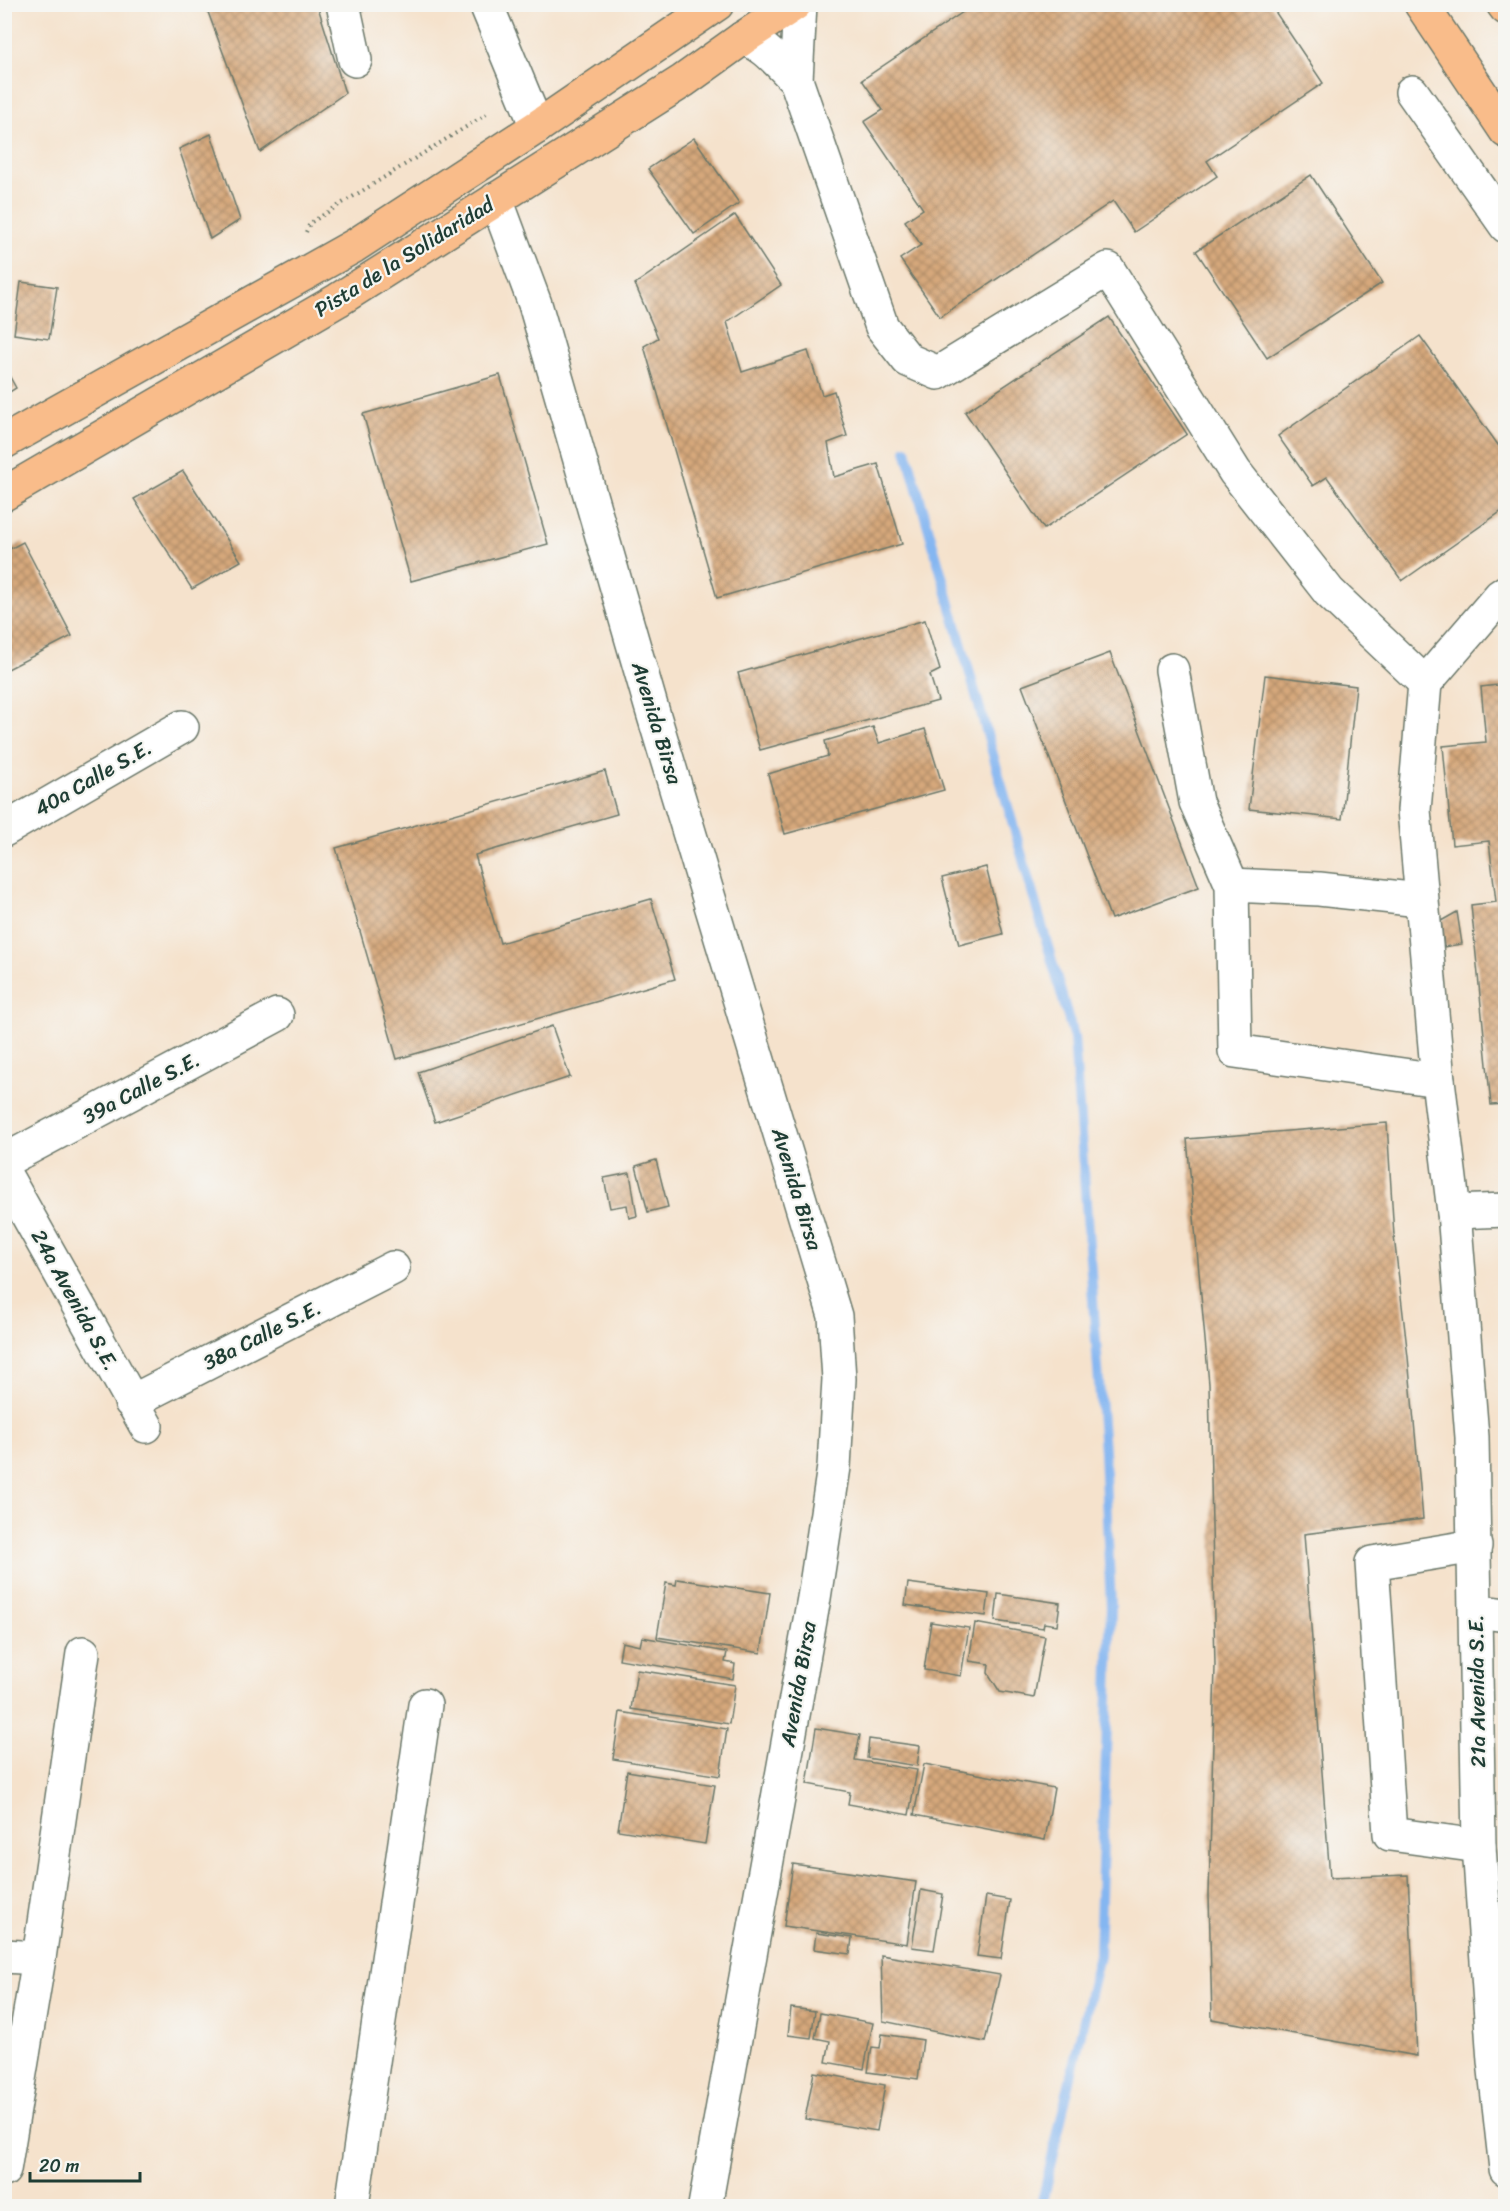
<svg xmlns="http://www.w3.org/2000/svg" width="1510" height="2211" font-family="Sriracha,sans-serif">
  <defs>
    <pattern id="building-cross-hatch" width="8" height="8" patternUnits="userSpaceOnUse" patternTransform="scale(1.5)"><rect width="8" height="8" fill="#d6a87c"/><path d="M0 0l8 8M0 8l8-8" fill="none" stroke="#ad8a66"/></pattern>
  </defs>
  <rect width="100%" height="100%" fill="#f6f6f2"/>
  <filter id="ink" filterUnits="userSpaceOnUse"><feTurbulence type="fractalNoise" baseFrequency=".0167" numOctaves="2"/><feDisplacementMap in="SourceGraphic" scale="12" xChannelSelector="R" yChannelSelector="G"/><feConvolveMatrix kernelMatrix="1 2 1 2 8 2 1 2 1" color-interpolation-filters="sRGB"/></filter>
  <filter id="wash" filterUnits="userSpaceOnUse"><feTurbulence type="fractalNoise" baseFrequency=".008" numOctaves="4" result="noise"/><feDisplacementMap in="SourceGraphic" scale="24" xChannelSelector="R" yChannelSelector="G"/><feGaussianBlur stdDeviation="1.35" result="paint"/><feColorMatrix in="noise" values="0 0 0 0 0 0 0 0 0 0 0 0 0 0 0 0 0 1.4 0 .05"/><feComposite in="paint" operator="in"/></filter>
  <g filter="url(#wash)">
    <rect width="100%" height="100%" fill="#f5e2cc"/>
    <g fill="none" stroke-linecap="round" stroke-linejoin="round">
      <!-- stream -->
      <polyline stroke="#84b6f1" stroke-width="10" points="906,450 1074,1038 1104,1451 1111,1607 1099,1955 1041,2206"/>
    </g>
    <g id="blocks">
      <!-- building -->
      <g fill="url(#building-cross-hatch)">
        <polygon points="205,4 317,4 345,93 260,152"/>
        <polygon points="975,4 1270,4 1323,83 1207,161 1217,176 1134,232 1113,201 940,317 900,259 921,245 905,221 923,209 864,122 883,110 862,80"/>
        <polygon points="211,134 240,220 210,239 179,149"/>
        <polygon points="694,138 739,203 694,234 648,169"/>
        <polygon points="1311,175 1382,283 1267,358 1196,251"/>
        <polygon points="735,215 781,285 727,322 742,372 808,351 822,395 834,391 847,436 828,443 834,477 878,464 902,544 717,598 644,346 658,338 635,284"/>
        <polygon points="21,282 57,287 49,339 14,334"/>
        <polygon points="1109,317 1187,434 1044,529 965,412"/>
        <polygon points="1420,336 1506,456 1506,508 1402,581 1327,477 1313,486 1278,436"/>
        <polygon points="5,368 16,388 5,395"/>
        <polygon points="500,375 548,544 411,581 363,414"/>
        <polygon points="183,471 241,561 192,589 134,499"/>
        <polygon points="23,542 72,636 4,671 4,552"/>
        <polygon points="925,620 940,670 930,675 938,701 760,750 738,673"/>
        <polygon points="1110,653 1199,887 1111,919 1022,686"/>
        <polygon points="1265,675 1356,686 1342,819 1249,809"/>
        <polygon points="1506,684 1506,1104 1491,1105 1471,905 1496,902 1489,841 1452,845 1443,746 1486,742 1481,687"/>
        <polygon points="873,727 879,743 925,729 944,790 785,834 768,774 828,756 825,741"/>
        <polygon points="605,771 617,814 475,855 500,943 651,899 675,979 397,1059 336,848"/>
        <polygon points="986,867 1003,934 959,945 942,878"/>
        <polygon points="1457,912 1462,944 1444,947 1441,921"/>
        <polygon points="552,1026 570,1077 435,1122 418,1072"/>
        <polygon points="1387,1123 1394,1236 1408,1357 1423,1519 1304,1534 1330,1878 1408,1875 1417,2056 1212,2019 1209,1895 1215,1666 1209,1384 1187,1139"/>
        <polygon points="656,1160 668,1207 648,1212 636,1166"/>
        <polygon points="630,1173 637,1216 629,1218 627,1205 610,1208 604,1178"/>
        <polygon points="677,1579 770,1593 761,1653 657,1637 666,1583 676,1585"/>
        <polygon points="908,1583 989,1594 986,1616 905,1605"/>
        <polygon points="998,1594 1060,1603 1057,1625 1044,1623 1043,1628 995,1621"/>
        <polygon points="931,1622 969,1628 961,1676 924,1670"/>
        <polygon points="975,1623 1045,1636 1034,1698 1000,1692 988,1673 989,1664 969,1661"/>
        <polygon points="642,1637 727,1652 725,1662 735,1664 733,1679 619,1659 622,1642 640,1646"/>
        <polygon points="637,1670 735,1685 729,1724 631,1709"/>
        <polygon points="620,1712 727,1729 720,1776 613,1759"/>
        <polygon points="816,1728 860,1735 855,1760 917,1770 909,1815 848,1804 850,1792 807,1784"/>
        <polygon points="869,1739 920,1746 917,1766 867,1758"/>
        <polygon points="924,1764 1054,1788 1045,1840 914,1815"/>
        <polygon points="627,1771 715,1785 705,1844 618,1830"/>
        <polygon points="793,1864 916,1882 907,1944 784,1926"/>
        <polygon points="921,1890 943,1894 934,1950 912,1947"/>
        <polygon points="986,1896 1010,1900 1001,1959 977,1956"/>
        <polygon points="816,1933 852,1938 850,1954 814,1949"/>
        <polygon points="881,1955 1000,1975 985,2042 883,2021"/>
        <polygon points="791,2008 815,2011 811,2038 788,2035"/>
        <polygon points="820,2013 873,2023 864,2069 826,2062 830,2041 815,2038"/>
        <polygon points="882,2034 923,2040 918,2079 868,2072 872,2047 880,2048"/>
        <polygon points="814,2072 885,2085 877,2131 805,2119"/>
      </g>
    </g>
  </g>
  <g filter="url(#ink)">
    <use href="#blocks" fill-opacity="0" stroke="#6a7769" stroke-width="1.5"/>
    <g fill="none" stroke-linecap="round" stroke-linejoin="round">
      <!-- minor casing -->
      <g stroke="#6a7769" stroke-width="36">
        <g id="minor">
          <polyline points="343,4 355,60"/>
          <polyline points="486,4 537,127"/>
          <polyline points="800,4 796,80 882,327 908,360 938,373 1108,269 1235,472 1329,592 1425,683"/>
          <path d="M743,38C766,45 779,64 796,80"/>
          <polyline points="1412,92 1506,226"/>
          <polyline points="496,199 535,304 651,706 835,1316 839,1379 834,1467 814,1598 705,2206"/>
          <polyline points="1506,592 1500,596 1425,683 1414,810 1438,1080 1454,1212 1472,1437 1479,1846 1494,2061 1506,2169"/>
          <polyline points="1172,670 1196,802 1232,885 1235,1051 1438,1080"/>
          <polyline points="4,830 182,727"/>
          <polyline points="1232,885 1319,889 1420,900"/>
          <polyline points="4,1161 277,1015"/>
          <polyline points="4,1173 146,1426"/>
          <polyline points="1454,1212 1506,1210"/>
          <polyline points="131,1402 393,1268"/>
          <polyline points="1475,1546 1372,1563 1390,1834 1479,1846"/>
          <polyline points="1476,1611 1506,1615"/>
          <polyline points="4,1956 39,1958"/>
          <polyline points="4,2170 39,1958 83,1653"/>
          <polyline points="352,2206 425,1705"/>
        </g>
      </g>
      <!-- major casing -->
      <g stroke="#6a7769" stroke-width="36">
        <g id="major">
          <polyline points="4,442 354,246 537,127 717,4"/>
          <polyline points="4,494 338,300 683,81 743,38 795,4"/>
        </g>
      </g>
      <!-- highway casing -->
      <g stroke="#6a7769" stroke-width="36">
        <g id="highway">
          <polyline points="1421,4 1506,131"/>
          <polyline points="1503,4 1506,8"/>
        </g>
      </g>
      <!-- path -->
      <polyline stroke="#6a7769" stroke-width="4" stroke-dasharray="1.5 4.5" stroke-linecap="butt" points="306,232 310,223 487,114"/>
      <!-- minor -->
      <use href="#minor" stroke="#fff" stroke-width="33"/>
      <!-- major -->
      <use href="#major" stroke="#f9bc8a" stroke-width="33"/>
      <!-- highway -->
      <use href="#highway" stroke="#f9bc8a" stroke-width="33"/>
    </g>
  </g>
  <g text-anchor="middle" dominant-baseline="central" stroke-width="4.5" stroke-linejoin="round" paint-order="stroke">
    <!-- street labels -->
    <g font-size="21" fill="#1f3d34" stroke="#f6f6f2">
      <text transform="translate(404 257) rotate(-32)">Pista de la Solidaridad</text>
      <text transform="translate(657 723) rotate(73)">Avenida Birsa</text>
      <text transform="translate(93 778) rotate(-30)">40a Calle S.E.</text>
      <text transform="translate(141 1088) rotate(-28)">39a Calle S.E.</text>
      <text transform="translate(797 1189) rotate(73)">Avenida Birsa</text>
      <text transform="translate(75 1300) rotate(61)">24a Avenida S.E.</text>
      <text transform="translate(262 1335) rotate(-27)">38a Calle S.E.</text>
      <text transform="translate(798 1684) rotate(-80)">Avenida Birsa</text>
      <text transform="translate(1477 1691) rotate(-91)">21a Avenida S.E.</text>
    </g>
  </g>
  <!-- margin -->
  <rect width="1510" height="2211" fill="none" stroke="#f6f6f2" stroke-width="24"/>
  <!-- scale -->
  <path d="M30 2172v9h110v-9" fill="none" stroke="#1f3d34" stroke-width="3"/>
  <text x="39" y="2172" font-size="18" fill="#1f3d34" stroke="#f6f6f2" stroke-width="4.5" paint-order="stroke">20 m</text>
</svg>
